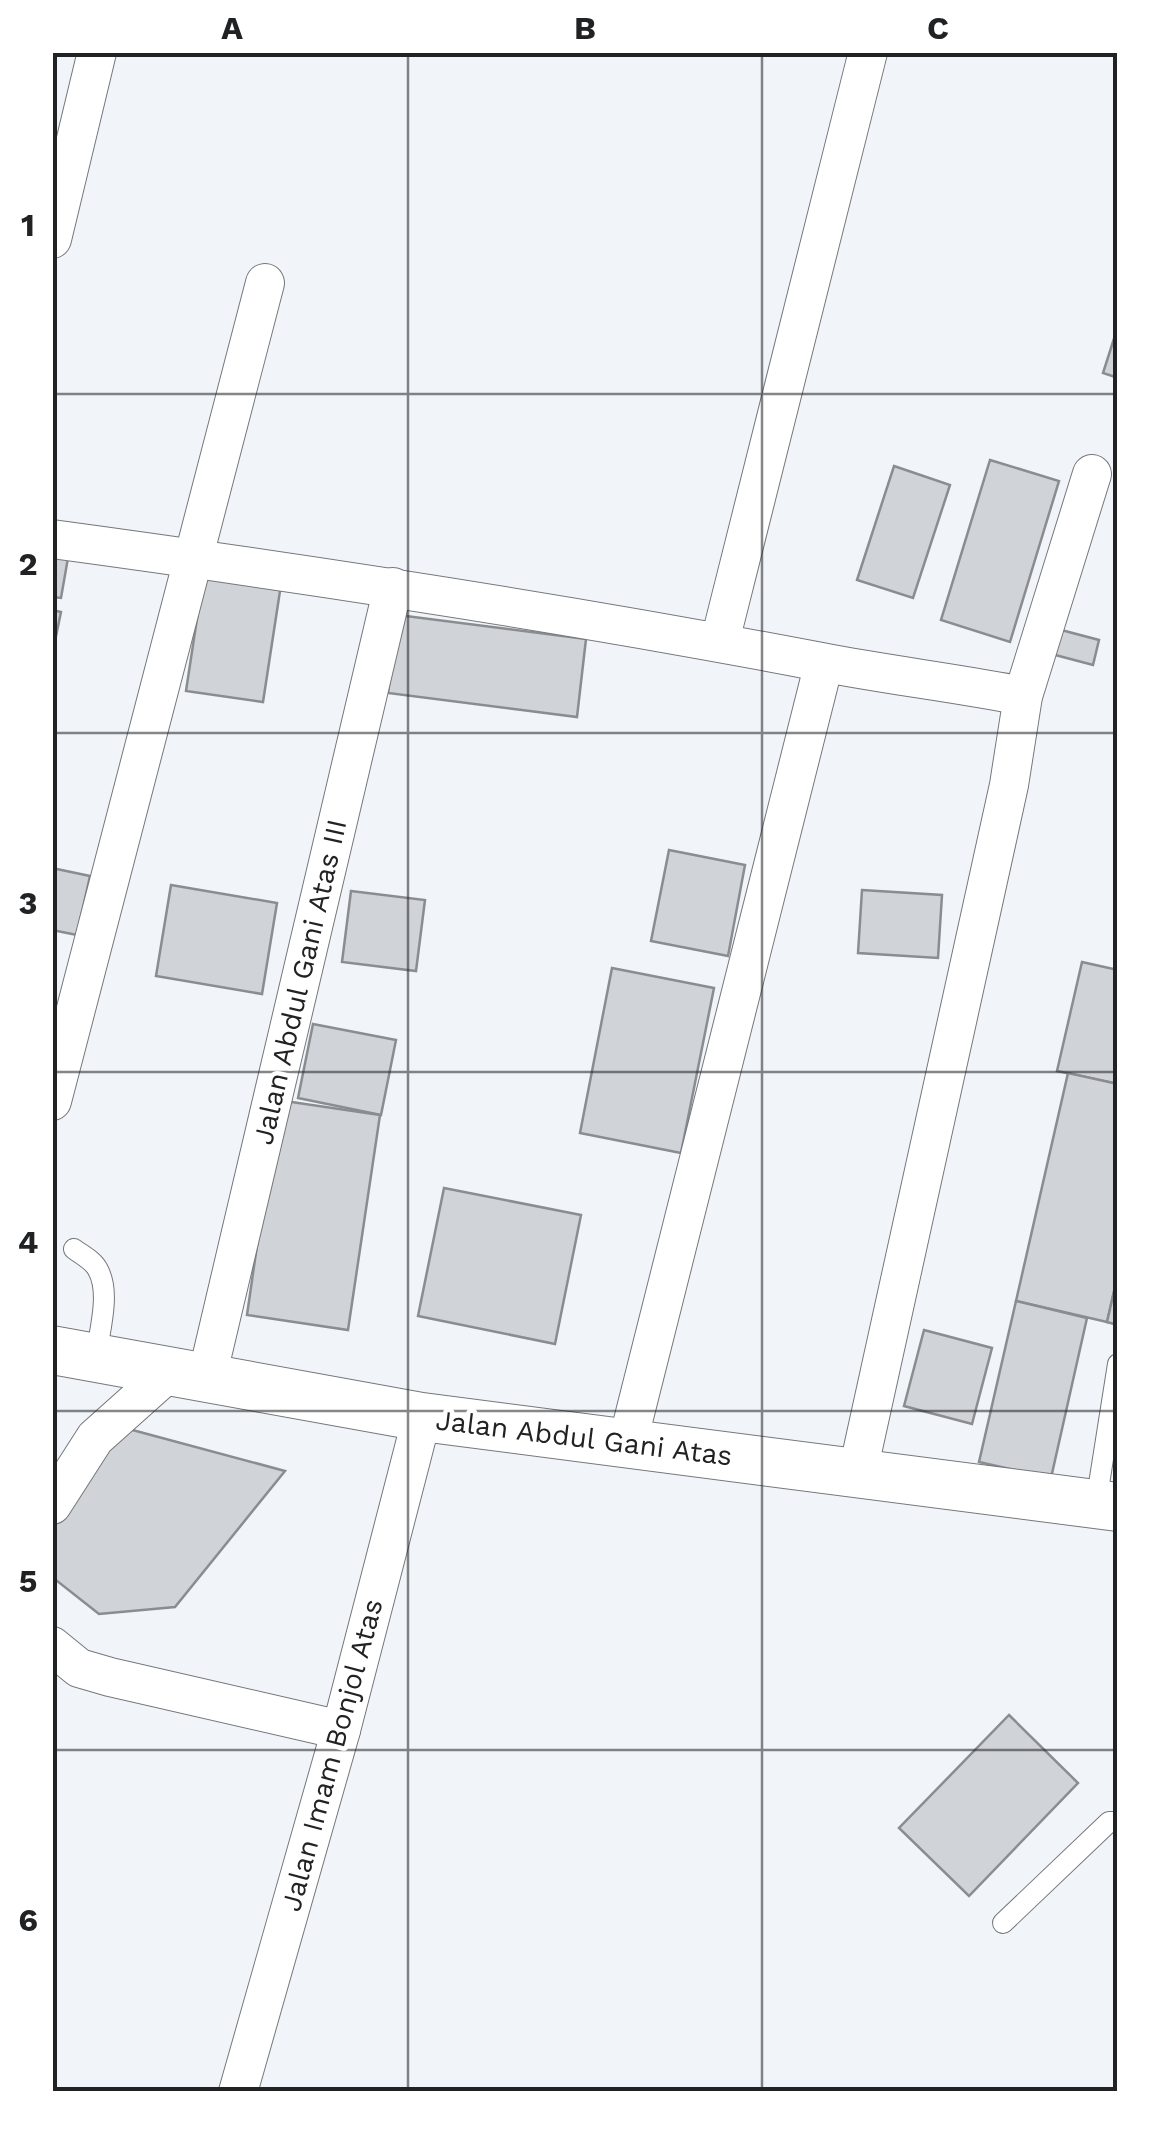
<svg xmlns="http://www.w3.org/2000/svg" width="1170" height="2144" font-family="'Work Sans',sans-serif">
  <rect width="100%" height="100%" fill="#f1f5f9"/>
  <!-- building -->
  <g fill="#d0d3d7" stroke="#8a8d90" stroke-width="2.5">
    <polygon points="1118,326 1118,378 1103,373"/>
    <polygon points="990,460 1059,481 1010,642 941,620"/>
    <polygon points="894,466 950,485 913,598 857,580"/>
    <polygon points="52,549 69,552 61,598 52,597"/>
    <polygon points="205,566 282,578 263,702 186,691"/>
    <polygon points="52,610 61,612 54,646 52,646"/>
    <polygon points="398,615 586,639 577,717 388,693"/>
    <polygon points="1050,627 1099,640 1093,665 1044,652"/>
    <polygon points="669,850 745,865 728,956 651,941"/>
    <polygon points="52,868 90,876 77,935 52,930"/>
    <polygon points="171,885 277,903 262,994 156,976"/>
    <polygon points="862,890 942,895 938,958 858,953"/>
    <polygon points="351,891 425,900 416,971 342,962"/>
    <polygon points="1082,962 1118,970 1118,1084 1057,1071"/>
    <polygon points="612,968 714,988 681,1153 580,1133"/>
    <polygon points="313,1024 396,1040 381,1115 298,1098"/>
    <polygon points="1068,1073 1118,1084 1118,1274 1107,1322 1016,1301"/>
    <polygon points="278,1100 380,1115 348,1330 247,1315"/>
    <polygon points="444,1188 581,1215 555,1344 418,1316"/>
    <polygon points="1118,1274 1118,1325 1107,1322"/>
    <polygon points="1016,1301 1087,1318 1051,1478 979,1462"/>
    <polygon points="924,1330 992,1348 972,1424 904,1406"/>
    <polygon points="125,1428 285,1471 175,1607 99,1614 52,1577 52,1517"/>
    <polygon points="1009,1715 1078,1783 969,1896 899,1828"/>
  </g>
  <g fill="none" stroke-linecap="round" stroke-linejoin="round">
    <!-- service casing -->
    <g stroke="#74787b" stroke-width="22">
      <g id="service">
        <path d="M74,1249C82,1255 94,1261 98,1270C111,1293 99,1332 96,1357"/>
        <polyline points="1096,1503 1118,1364"/>
        <polyline points="1003,1923 1109,1822 1118,1822"/>
      </g>
    </g>
    <!-- minor casing -->
    <g stroke="#74787b" stroke-width="40">
      <g id="minor">
        <polyline points="52,239 97,52"/>
        <path d="M52,539C310,574 566,613 821,662C888,675 956,683 1023,696"/>
        <polyline points="720,641 868,52"/>
        <polyline points="52,1101 265,283"/>
        <polyline points="207,1377 393,587"/>
        <polyline points="627,1445 824,663"/>
        <polyline points="858,1471 1009,785 1023,696 1092,474"/>
        <polyline points="52,1505 95,1438 170,1371"/>
        <polyline points="52,1646 79,1668 110,1677 341,1730"/>
        <polyline points="238,2092 341,1730 422,1417"/>
      </g>
    </g>
    <!-- tertiary casing -->
    <g stroke="#74787b" stroke-width="50">
      <polyline id="tertiary" points="52,1350 422,1417 1118,1507"/>
    </g>
    <!-- service -->
    <use href="#service" stroke="#fff" stroke-width="20"/>
    <!-- minor -->
    <use href="#minor" stroke="#fff" stroke-width="38"/>
    <!-- tertiary -->
    <use href="#tertiary" stroke="#fff" stroke-width="48"/>
  </g>
  <!-- grid -->
  <path fill="none" stroke="#212224" stroke-width="2.5" stroke-opacity="0.55" d="M408,52V2092M762,52V2092M52,394H1118M52,733H1118M52,1072H1118M52,1411H1118M52,1750H1118"/>
  <g text-anchor="middle" dominant-baseline="central" stroke-width="9" stroke-linejoin="round" paint-order="stroke">
    <!-- street labels -->
    <g font-size="28" fill="#212224" stroke="#fff">
      <text transform="translate(300 982) rotate(-77)">Jalan Abdul Gani Atas III</text>
      <text transform="translate(584 1438) rotate(7)">Jalan Abdul Gani Atas</text>
      <text transform="translate(332 1755) rotate(-75)">Jalan Imam Bonjol Atas</text>
    </g>
  </g>
  <!-- border -->
  <rect width="1170" height="2144" fill="none" stroke="#ffffff" stroke-width="110"/>
  <rect x="55" y="55" width="1060" height="2034" fill="none" stroke="#212224" stroke-width="4"/>
  <g font-size="32" text-anchor="middle" font-weight="bold" fill="#212224">
    <text x="232" y="39">A</text>
    <text x="585" y="39">B</text>
    <text x="938" y="39">C</text>
    <text x="28" y="236">1</text>
    <text x="28" y="575">2</text>
    <text x="28" y="914">3</text>
    <text x="28" y="1253">4</text>
    <text x="28" y="1592">5</text>
    <text x="28" y="1931">6</text>
  </g>
</svg>
